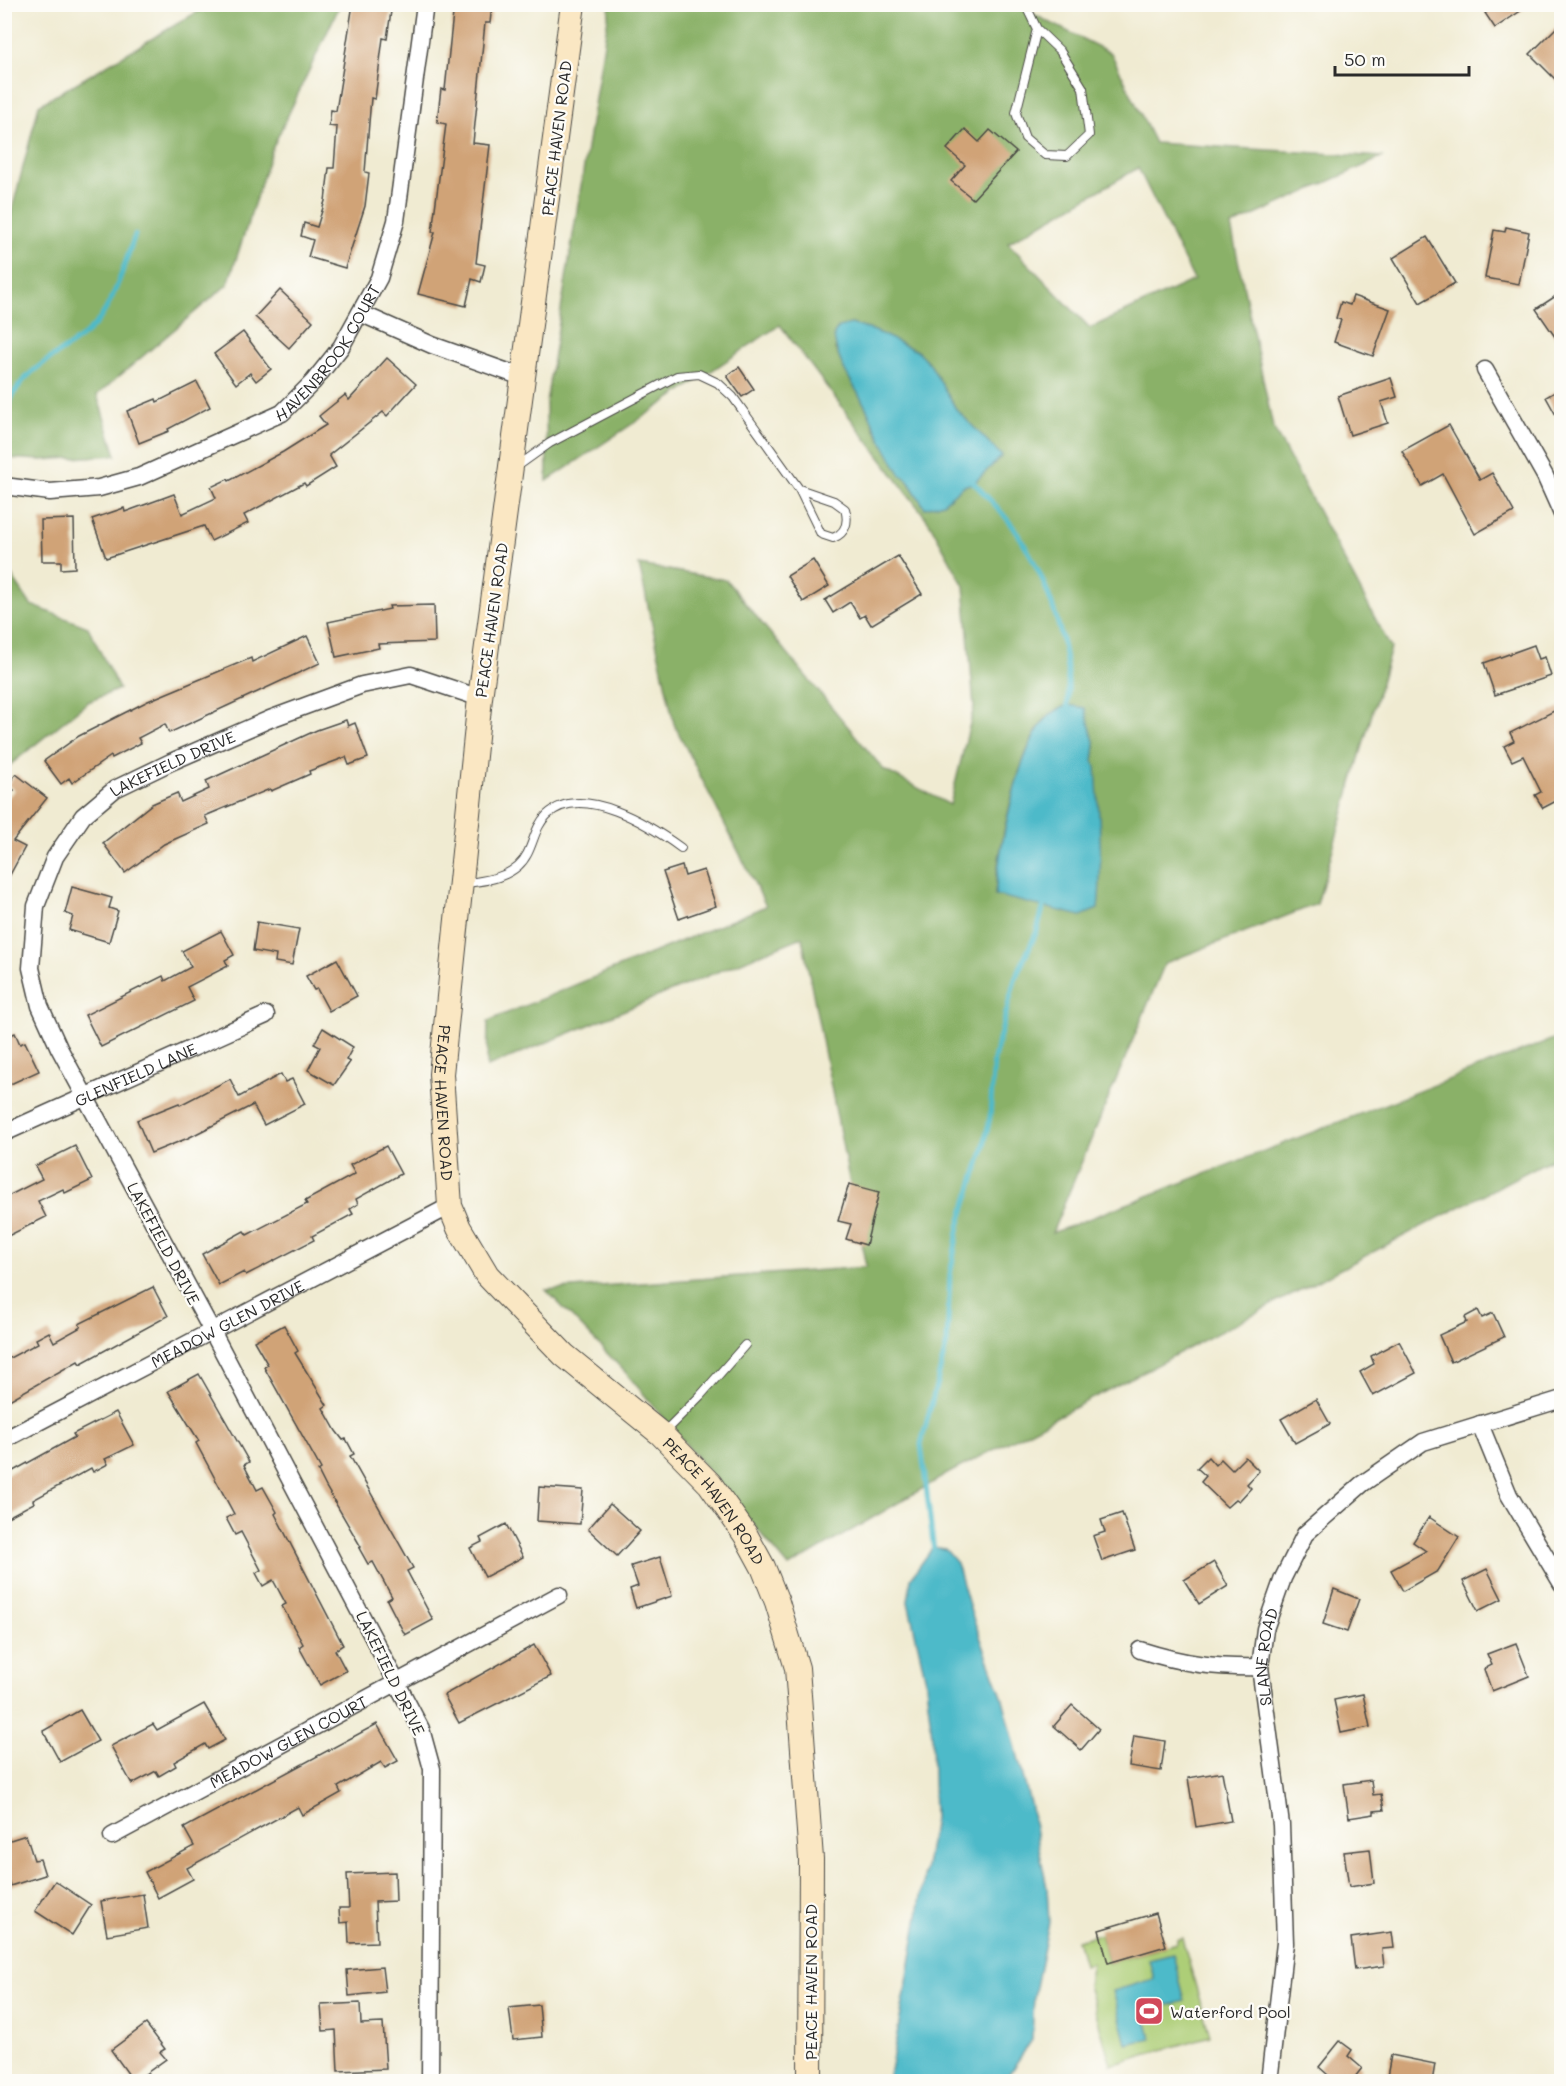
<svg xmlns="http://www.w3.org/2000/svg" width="1566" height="2086" font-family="Mali,sans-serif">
  <rect width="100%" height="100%" fill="#fdfcf7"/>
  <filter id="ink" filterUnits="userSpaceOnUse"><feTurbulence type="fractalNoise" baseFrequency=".0167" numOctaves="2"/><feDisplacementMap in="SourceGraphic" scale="12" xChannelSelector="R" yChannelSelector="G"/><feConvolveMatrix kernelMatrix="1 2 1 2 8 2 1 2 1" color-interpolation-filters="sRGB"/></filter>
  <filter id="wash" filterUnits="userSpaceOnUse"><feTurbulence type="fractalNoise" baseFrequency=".008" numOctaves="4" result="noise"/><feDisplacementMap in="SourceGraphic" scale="24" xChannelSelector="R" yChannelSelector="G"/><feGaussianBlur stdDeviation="1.35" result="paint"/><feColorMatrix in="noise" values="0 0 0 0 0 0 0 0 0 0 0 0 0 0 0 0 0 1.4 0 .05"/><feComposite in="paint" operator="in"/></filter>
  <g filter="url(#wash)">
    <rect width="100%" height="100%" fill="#f0ebd2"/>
    <!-- green -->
    <polygon fill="#adce77" stroke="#6c7c51" stroke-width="1.5" points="1100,1934 1108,1963 1177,1943 1177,1939 1182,1938 1210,2036 1111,2065 1088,1985 1092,1963 1084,1965 1077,1940"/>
    <!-- forest -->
    <g fill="#8ab168" stroke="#5a6e4a" stroke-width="1.5" fill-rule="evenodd">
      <polygon points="209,5 340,5 272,149 228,284 97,395 116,455 42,460 5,458 5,237 39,105"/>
      <path d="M610,5H1015L1111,53L1155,143L1383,157L1231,226L1273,427L1391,648L1317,904L1165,963L1052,1233L1561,1036V1154L949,1473L789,1567L626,1373L546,1290L866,1267L802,937L487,1067L488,1021L766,906L674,724L639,565L726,580L884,770L950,805L974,707L964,586L929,522L780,325L547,481L546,403ZM1138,168L1194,280L1090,328L1008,243ZM851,324L875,331L917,351L930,364L956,409L1002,456L974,483L963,486L943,503L925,508L875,430L871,417L835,349ZM1067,705L1084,708L1095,745L1093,761L1044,906L995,895C997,853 1018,747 1047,717C1052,712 1061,708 1067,705Z"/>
      <polygon points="5,566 31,605 88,627 119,689 88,702 5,769"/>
    </g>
    <!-- water -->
    <g fill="#4ebac9" stroke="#3c727a" stroke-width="1.5">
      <path d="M851,324L875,331L917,351L930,364L956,409L1002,456L974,483L963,486L943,503L925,508L907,479L901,475C890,456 879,438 871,418C859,389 836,367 834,334L839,327Z"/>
      <path d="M1068,705L1085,708L1095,745L1093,761L1096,767C1099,814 1103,862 1098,909L1081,916L995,895C999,852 1017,747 1048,717C1052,712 1061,708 1068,705Z"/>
      <polygon points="933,1547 945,1549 957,1563 971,1612 1003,1699 1030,1803 1047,1888 1049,1922 1034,1997 1032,2040 1004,2081 888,2081 907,1982 934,1818 932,1736 925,1676 908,1602 911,1578"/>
      <polygon points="1173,1954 1185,2001 1144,2011 1151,2038 1127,2044 1113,1991 1154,1979 1149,1960"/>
    </g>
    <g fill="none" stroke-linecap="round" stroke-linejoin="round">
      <!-- stream -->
      <g stroke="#4ebac9" stroke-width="5">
        <path d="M4,420C7,412 8,404 12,397C30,360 78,350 101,317C117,293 125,262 135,235"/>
        <path d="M974,483C988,498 1002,511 1014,528C1047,576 1074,652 1067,710"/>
        <polyline points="934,1552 921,1444 947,1343 950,1275 959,1226 983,1151 990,1117 994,1059 1015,979 1037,931 1045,901"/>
      </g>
    </g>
    <g id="blocks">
      <!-- building -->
      <g fill="#d0a377">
        <polygon points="353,4 392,4 387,39 383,38 375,99 371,98 365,172 369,173 365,206 345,268 308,257 313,240 301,236 304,223 317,227 325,201 329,168 334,168 337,127 329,126 331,110 336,111"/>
        <polygon points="454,4 492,4 490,23 485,23 473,143 490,145 476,263 485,265 481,282 472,279 466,306 418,294 435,232 432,232 446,124 437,122 441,89 445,90"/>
        <polygon points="1486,4 1531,4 1495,28 1485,13 1490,10"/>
        <polygon points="1562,22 1562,86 1530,54"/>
        <polygon points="965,129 979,142 990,130 1016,152 973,199 951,181 965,165 947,149"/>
        <polygon points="1506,227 1529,232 1519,284 1485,278 1494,230 1505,232"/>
        <polygon points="1427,237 1455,283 1420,303 1393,258"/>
        <polygon points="280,290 313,321 289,348 255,317"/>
        <polygon points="1562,292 1562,347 1536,309"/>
        <polygon points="1353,296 1390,309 1373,356 1334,342 1341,320 1336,318 1341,302 1350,305"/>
        <polygon points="243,332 271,369 256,381 250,373 236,384 214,354"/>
        <polygon points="387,358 416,384 387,416 383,412 329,455 336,467 306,486 304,483 244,515 248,523 211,541 204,526 106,558 92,519 124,508 125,512 174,494 182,514 216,498 211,487 228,479 229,481 283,452 326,425 319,416 345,395 349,400"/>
        <polygon points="739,367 754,389 742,397 727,376"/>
        <polygon points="1391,378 1397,397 1381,402 1388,423 1350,435 1338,396"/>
        <polygon points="197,382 210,407 168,429 169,431 139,443 127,411 156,399 157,402"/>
        <polygon points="1562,388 1562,426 1546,397"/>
        <polygon points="1449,425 1480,480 1492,473 1514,512 1475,534 1443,474 1422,486 1402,451"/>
        <polygon points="74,519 75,568 61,569 61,561 42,561 41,520"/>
        <polygon points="898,556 922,594 871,625 865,615 860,618 850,602 833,613 825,600"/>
        <polygon points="813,560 829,586 803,602 787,576"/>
        <polygon points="434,605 435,642 378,644 379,648 336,657 328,622 390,609 389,606"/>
        <polygon points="307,636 320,663 169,733 165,724 138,738 141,743 112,758 111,756 72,783 69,778 61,784 44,761 79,736 148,701 251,658 252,662"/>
        <polygon points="1534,645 1539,659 1545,657 1551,676 1495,695 1484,663"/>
        <polygon points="1562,707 1562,798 1543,808 1535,795 1541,792 1523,756 1512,761 1504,746 1514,741 1510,733"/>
        <polygon points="346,720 348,726 355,723 368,758 349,765 346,757 309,771 310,774 271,791 270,789 205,816 209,824 164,844 125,873 103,843 152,804 177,793 181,802 209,789 206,781 317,730"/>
        <polygon points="16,774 47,798 13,841 25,847 4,886 4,803 14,790 8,785"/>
        <polygon points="682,866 685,876 704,870 716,906 679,919 663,872"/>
        <polygon points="72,887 112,898 109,908 118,911 109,942 69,930 73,916 65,913"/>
        <polygon points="257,922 299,929 292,965 275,962 276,955 253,951"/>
        <polygon points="221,931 234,955 225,960 228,966 187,987 194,1001 101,1047 85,1015 163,976 165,981 191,967 182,951"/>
        <polygon points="337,959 357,996 329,1011 317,989 314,990 306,976"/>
        <polygon points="323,1028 353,1047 346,1060 350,1062 334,1085 308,1070 320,1047 314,1044"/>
        <polygon points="15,1033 20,1044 25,1042 39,1071 4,1087 4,1038"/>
        <polygon points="281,1074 285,1082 292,1079 305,1104 264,1125 253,1105 188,1138 151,1153 137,1120 179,1103 180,1105 230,1079 239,1097"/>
        <polygon points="75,1146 92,1180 65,1193 63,1189 38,1201 46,1217 4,1238 4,1198 42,1179 35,1166"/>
        <polygon points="386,1146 401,1174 356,1199 358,1204 350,1209 353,1214 312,1236 314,1240 246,1275 244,1272 219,1285 202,1254 244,1231 247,1235 307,1204 305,1201 355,1174 350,1165"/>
        <polygon points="849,1184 879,1192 866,1245 846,1239 851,1224 838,1221"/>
        <polygon points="153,1287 168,1316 80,1364 78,1361 4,1403 4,1361 38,1343 36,1339 49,1332 54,1342 81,1327 79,1324"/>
        <polygon points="1478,1310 1482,1318 1493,1313 1504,1337 1451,1362 1439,1335 1467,1322 1465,1317"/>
        <polygon points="284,1325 298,1351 295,1353 327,1405 323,1408 336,1431 343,1440 346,1439 354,1454 350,1456 413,1568 407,1571 433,1620 405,1635 387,1600 392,1597 373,1562 368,1564 359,1548 361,1547 326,1487 318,1471 321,1469 264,1367 268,1365 254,1341"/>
        <polygon points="1399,1341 1416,1373 1373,1396 1360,1372 1374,1364 1371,1356"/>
        <polygon points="199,1374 249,1462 244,1465 257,1490 263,1487 277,1512 275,1514 343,1645 335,1650 346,1671 320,1685 299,1647 303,1644 282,1606 286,1604 273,1580 263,1586 256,1573 261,1570 241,1532 235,1535 226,1518 234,1514 196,1443 199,1441 168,1391"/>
        <polygon points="1316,1399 1330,1424 1295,1443 1281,1419"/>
        <polygon points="116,1412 134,1445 105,1459 108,1464 93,1472 91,1468 33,1500 34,1503 4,1519 4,1476 75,1437 73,1434"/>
        <polygon points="1208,1457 1215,1465 1221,1459 1232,1470 1245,1457 1259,1471 1247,1484 1251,1488 1239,1501 1236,1499 1227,1507 1201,1482 1206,1476 1197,1468"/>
        <polygon points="539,1487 583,1490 580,1524 537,1521"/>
        <polygon points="610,1504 640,1531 617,1556 588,1529"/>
        <polygon points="1122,1513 1135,1550 1102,1561 1093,1536 1105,1532 1101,1520"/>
        <polygon points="1429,1517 1459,1537 1438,1571 1403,1591 1391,1570 1426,1551 1413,1542"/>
        <polygon points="506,1524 523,1557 485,1577 470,1548 482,1542 480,1538"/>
        <polygon points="660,1557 672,1596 636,1608 630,1589 638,1586 631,1566"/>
        <polygon points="1214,1562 1228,1586 1199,1604 1184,1580"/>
        <polygon points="1487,1569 1502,1599 1478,1611 1463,1581"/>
        <polygon points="1334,1589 1359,1599 1347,1632 1323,1624"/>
        <polygon points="1516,1643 1529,1676 1492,1691 1484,1669 1492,1665 1487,1654"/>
        <polygon points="534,1645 551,1676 459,1723 444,1695"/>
        <polygon points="1363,1694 1370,1727 1341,1733 1334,1700"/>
        <polygon points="204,1704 225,1740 208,1749 205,1744 174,1762 176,1766 159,1776 156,1771 132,1784 111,1746 153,1724 157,1730"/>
        <polygon points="1072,1705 1099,1729 1081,1750 1054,1726"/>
        <polygon points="80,1710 98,1741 60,1762 43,1731"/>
        <polygon points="377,1724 398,1761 385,1768 381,1762 338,1787 341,1793 302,1815 298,1807 187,1868 193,1879 158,1898 145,1872 194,1846 184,1828"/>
        <polygon points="1134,1736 1165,1741 1161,1771 1129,1766"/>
        <polygon points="1222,1772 1231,1821 1196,1827 1188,1778"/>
        <polygon points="1371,1780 1373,1795 1381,1794 1384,1810 1374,1811 1374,1814 1349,1818 1344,1784"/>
        <polygon points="26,1835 34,1860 40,1859 45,1875 10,1886 4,1868 4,1842"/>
        <polygon points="1370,1849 1374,1883 1349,1887 1344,1852"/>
        <polygon points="395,1872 396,1901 375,1902 377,1942 349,1943 348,1922 340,1923 339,1908 349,1908 347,1874"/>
        <polygon points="55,1881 91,1905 72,1935 35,1911"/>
        <polygon points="143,1894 148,1928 107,1935 101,1901"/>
        <polygon points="1156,1913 1166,1946 1108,1963 1099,1930"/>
        <polygon points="1392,1932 1394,1948 1382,1949 1384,1966 1355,1970 1351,1938"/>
        <polygon points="382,1967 385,1992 349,1996 347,1970"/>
        <polygon points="360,2003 361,2024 383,2023 386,2069 338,2071 336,2030 323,2031 321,2005"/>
        <polygon points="539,2005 542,2037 513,2040 509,2008"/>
        <polygon points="146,2024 165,2049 160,2052 166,2059 134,2082 111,2050"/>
        <polygon points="1340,2041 1352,2050 1348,2056 1362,2068 1351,2082 1336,2082 1319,2067"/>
        <polygon points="1391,2055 1435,2064 1432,2082 1386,2082"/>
      </g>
    </g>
  </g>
  <g filter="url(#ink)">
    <use href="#blocks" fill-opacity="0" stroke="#494844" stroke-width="1.5"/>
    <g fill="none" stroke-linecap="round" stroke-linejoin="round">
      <!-- lane casing -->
      <g stroke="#494844" stroke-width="10">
        <g id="lane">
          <polyline points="1025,4 1037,29 1060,51 1083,88 1089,135 1067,156 1045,155 1025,138 1016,113 1037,29"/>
          <path d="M515,468L550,443L677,376L699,374L718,383L733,397L799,489L834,501L845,509C849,522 846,533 833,538L821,534L799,489"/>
          <path d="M463,884C483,880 502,880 518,866C534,852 532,829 547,815C582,782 651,826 681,848"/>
          <polyline points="664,1432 700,1396 745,1345"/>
        </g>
      </g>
      <!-- street casing -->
      <g stroke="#494844" stroke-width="19">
        <g id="street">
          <polyline points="360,313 432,345 525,378"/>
          <polyline points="1485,370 1545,476 1562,514"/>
          <path id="s1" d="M4,486L50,492L99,488L139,477L282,413L313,382L341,347L379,278L396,221L425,4"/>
          <path id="s2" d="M4,1133L266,1015"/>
          <polyline points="1480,1424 1509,1495 1562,1584"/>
          <path id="s3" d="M4,1440L450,1206"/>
          <path d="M1140,1650C1184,1664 1215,1668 1260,1667"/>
          <path id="s4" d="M112,1836L559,1595"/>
          <path id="s5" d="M430,2082L432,1769L421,1729L212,1331L59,1048L40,1006L31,968L36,906L55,857L83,816L115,789L171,762L270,719L362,685L411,675L480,698"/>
          <path id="s6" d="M1269,2082L1285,1943L1281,1825L1260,1667L1265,1629L1283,1578L1305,1534L1362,1484L1423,1442L1562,1399"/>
        </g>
      </g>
      <!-- secondary casing -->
      <g stroke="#494844" stroke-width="26">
        <g id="secondary">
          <path id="s7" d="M573,4L480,698L441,1074L450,1206L459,1228L487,1275L564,1355L661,1434L710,1484L745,1534L763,1567L777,1602L797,1668L811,1859L810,2082"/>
        </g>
      </g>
      <!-- lane -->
      <use href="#lane" stroke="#fff" stroke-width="8"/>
      <!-- street -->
      <use href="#street" stroke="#fff" stroke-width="16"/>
      <!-- secondary -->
      <use href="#secondary" stroke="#fae7c3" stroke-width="24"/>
    </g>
  </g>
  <!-- icons -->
  <defs>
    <g id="stadium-square" transform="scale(1.5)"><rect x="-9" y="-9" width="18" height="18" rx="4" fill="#d1495b" stroke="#fdfcf7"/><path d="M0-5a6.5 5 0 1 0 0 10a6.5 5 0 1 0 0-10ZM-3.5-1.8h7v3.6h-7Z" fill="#fff"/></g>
  </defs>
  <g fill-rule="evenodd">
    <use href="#stadium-square" x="1149" y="2011"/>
  </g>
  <g text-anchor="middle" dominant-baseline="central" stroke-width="4.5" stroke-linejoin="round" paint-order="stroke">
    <!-- street labels -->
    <g font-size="16" fill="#2b2b2b" stroke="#fdfcf7">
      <text transform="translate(556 138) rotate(-83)">PEACE HAVEN ROAD</text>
      <text stroke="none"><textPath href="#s1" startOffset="370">HAVENBROOK COURT</textPath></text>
      <text transform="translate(491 620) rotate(-82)">PEACE HAVEN ROAD</text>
      <text stroke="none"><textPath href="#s5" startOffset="1480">LAKEFIELD DRIVE</textPath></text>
      <text stroke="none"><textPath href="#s2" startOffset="144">GLENFIELD LANE</textPath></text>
      <text stroke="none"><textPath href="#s7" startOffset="1107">PEACE HAVEN ROAD</textPath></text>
      <text transform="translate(164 1243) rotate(62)">LAKEFIELD DRIVE</text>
      <text stroke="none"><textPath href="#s3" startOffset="252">MEADOW GLEN DRIVE</textPath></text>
      <text stroke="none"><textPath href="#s7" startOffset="1611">PEACE HAVEN ROAD</textPath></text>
      <text stroke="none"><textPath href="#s6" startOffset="428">SLANE ROAD</textPath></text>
      <text transform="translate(391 1673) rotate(64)">LAKEFIELD DRIVE</text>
      <text stroke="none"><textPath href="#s4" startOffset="200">MEADOW GLEN COURT</textPath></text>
      <text transform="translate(810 1982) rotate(-90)">PEACE HAVEN ROAD</text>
    </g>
    <!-- poi labels -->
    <g font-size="16" fill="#2b2b2b" stroke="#fdfcf7" text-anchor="start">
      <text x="1170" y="2011">Waterford Pool</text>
    </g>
  </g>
  <!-- margin -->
  <rect width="1566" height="2086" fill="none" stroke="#fdfcf7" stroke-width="24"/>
  <!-- scale -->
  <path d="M1335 66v9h134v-9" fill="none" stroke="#2b2b2b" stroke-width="3"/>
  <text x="1344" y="66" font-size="18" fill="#2b2b2b" stroke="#fdfcf7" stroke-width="4.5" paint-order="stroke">50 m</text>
</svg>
